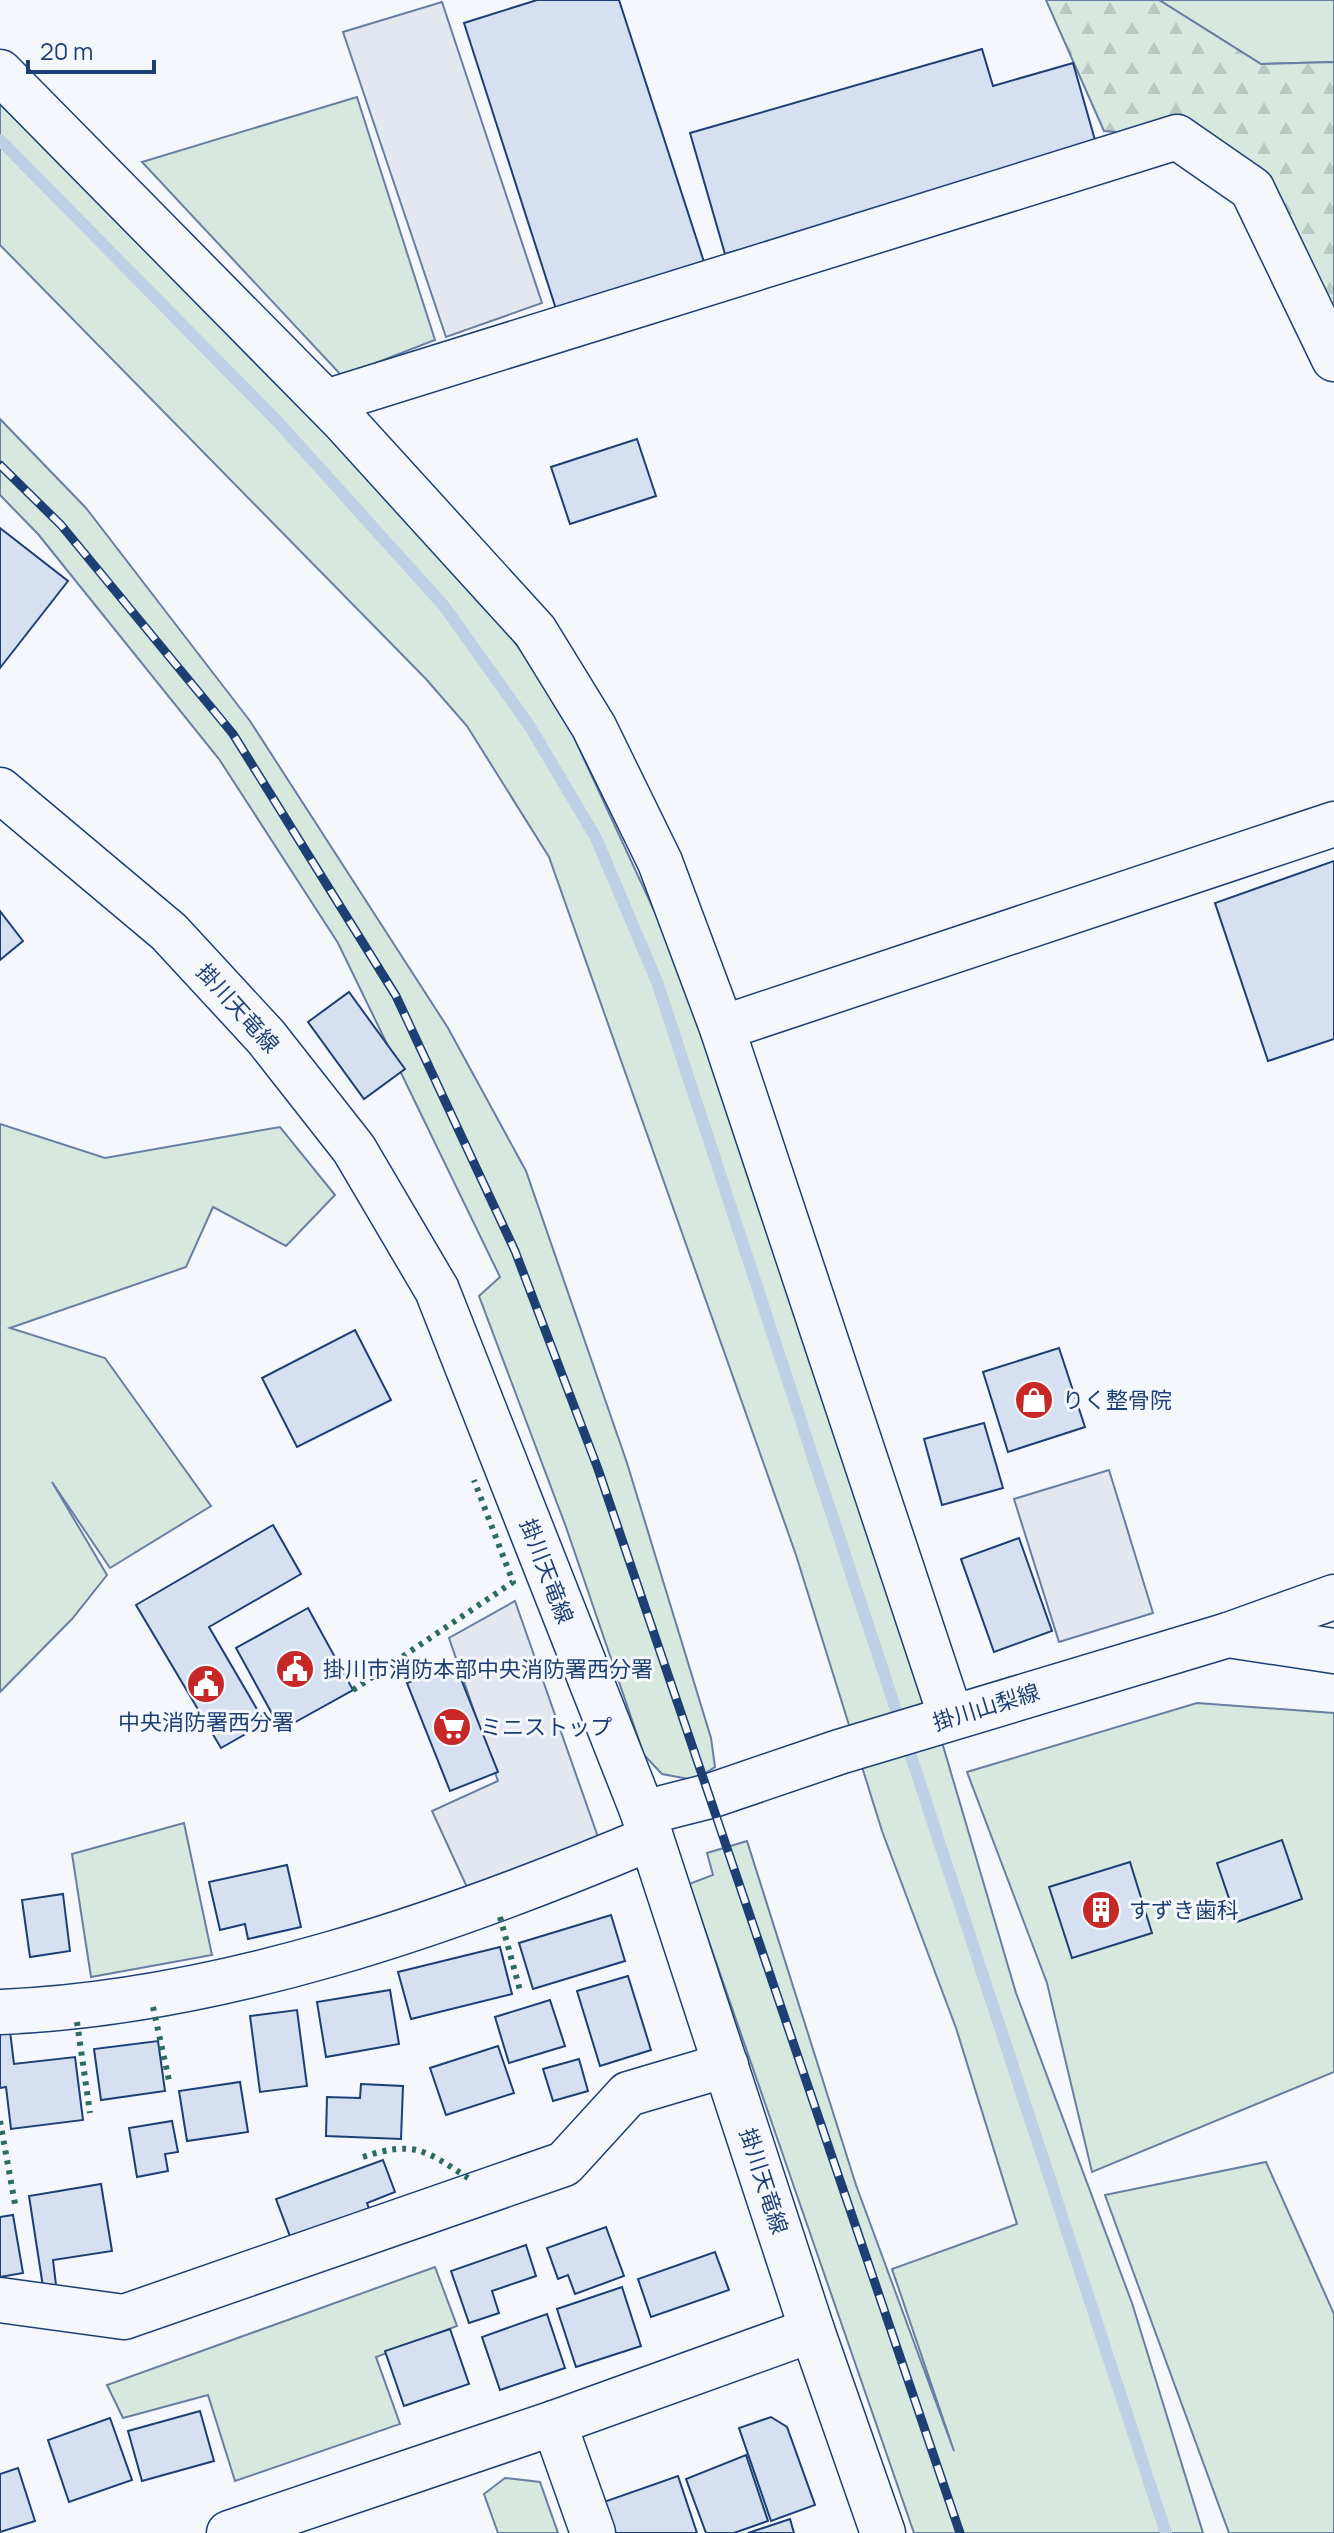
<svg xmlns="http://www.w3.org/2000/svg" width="1334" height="2533" font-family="Manrope,'Noto Sans JP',sans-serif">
  <defs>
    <pattern id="forest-firs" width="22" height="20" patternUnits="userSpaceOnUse" patternTransform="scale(2)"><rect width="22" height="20" fill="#d7e8df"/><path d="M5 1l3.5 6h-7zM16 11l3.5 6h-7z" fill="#b8c8c3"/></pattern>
  </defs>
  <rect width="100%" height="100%" fill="#f4f7fb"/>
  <!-- grass -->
  <g fill="#d7e8df" stroke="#687fa3" stroke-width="2">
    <polygon points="1159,0 1334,0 1334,62 1261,64"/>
    <polygon points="357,97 435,340 342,376 142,162"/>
    <polygon points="0,103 328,431 477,589 559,705 707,1025 926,1688 1016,1993 1132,2303 1203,2533 914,2533 689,1884 713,1875 707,1853 747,1841 856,2185 954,2451 892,2269 1017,2224 956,2028 882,1831 796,1555 549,857 467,726 426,679 0,245"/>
    <polygon points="0,419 86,508 250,721 448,1028 526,1171 627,1463 711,1738 715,1767 694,1780 662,1774 644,1755 566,1527 479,1296 500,1277 338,943 219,759 38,534 0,495"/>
    <polygon points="0,1124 105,1158 280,1127 335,1195 286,1246 213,1207 186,1267 10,1328 105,1358 211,1506 110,1568 52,1482 107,1575 72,1619 0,1692"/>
    <polygon points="1197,1703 1334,1713 1334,2072 1092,2172 1047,1983 967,1772"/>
    <polygon points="184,1823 212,1955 91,1977 72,1854"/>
    <polygon points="1266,2162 1334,2314 1334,2533 1229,2533 1105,2195"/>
    <polygon points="435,2267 457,2326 376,2357 400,2424 235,2481 208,2395 123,2418 107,2385"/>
    <polygon points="505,2478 540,2482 558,2533 498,2533 484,2494"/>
  </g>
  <!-- forest -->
  <polygon fill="url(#forest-firs)" stroke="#687fa3" stroke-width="2" points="1046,0 1159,0 1261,64 1334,62 1334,310 1177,137 1104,131"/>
  <!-- parking -->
  <g fill="#e3e8f0" stroke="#687fa3" stroke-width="2">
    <polygon points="442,2 542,303 446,337 343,32"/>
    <polygon points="1109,1470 1153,1613 1059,1642 1014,1499"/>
    <polygon points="515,1601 598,1837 471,1896 432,1811 498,1781 449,1638"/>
  </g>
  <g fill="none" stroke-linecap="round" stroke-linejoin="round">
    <!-- stream -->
    <polyline stroke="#bed0e5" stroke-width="12" points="0,140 279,423 444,606 529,725 596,838 657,982 1166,2533"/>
  </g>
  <!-- building -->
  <g fill="#d5e0f0" stroke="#1d3f73" stroke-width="2">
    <polygon points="537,0 619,0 704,262 556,309 464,23"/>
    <polygon points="982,49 993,86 1073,63 1097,147 725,254 690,133"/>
    <polygon points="637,439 656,496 570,524 551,467"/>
    <polygon points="0,528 68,581 0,668"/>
    <polygon points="1334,861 1334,1039 1268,1061 1215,903"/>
    <polygon points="0,911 23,941 0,960"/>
    <polygon points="349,992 405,1069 364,1099 308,1022"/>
    <polygon points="355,1330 391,1400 297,1447 262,1378"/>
    <polygon points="1059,1348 1085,1427 1008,1452 983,1372"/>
    <polygon points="984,1423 1003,1488 942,1505 924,1439"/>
    <polygon points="273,1525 301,1574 209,1627 265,1723 221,1748 136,1605"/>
    <polygon points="1019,1538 1052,1631 994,1652 961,1559"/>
    <polygon points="308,1608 353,1690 281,1730 236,1648"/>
    <polygon points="455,1664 498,1772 450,1791 407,1683"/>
    <polygon points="1282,1840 1302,1899 1237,1922 1217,1863"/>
    <polygon points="1130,1862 1152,1933 1072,1958 1049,1887"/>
    <polygon points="287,1865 301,1927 248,1939 245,1924 220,1930 209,1882"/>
    <polygon points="63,1894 70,1951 30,1957 22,1900"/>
    <polygon points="611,1915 625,1961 533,1989 519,1943"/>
    <polygon points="500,1947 512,1994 411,2019 398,1972"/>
    <polygon points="628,1976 651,2050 600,2066 577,1991"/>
    <polygon points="390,1990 399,2044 326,2057 317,2002"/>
    <polygon points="550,2000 565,2046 509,2063 495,2017"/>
    <polygon points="297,2010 307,2086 260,2092 250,2016"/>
    <polygon points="10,2031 14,2064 75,2057 83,2120 11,2129 6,2087 0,2088 0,2032"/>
    <polygon points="158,2041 165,2091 101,2100 94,2049"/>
    <polygon points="498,2046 514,2093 446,2115 430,2068"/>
    <polygon points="579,2059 588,2091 553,2101 543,2069"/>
    <polygon points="240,2082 248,2132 187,2141 179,2091"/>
    <polygon points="361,2084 403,2086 401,2139 326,2136 327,2097 360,2098"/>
    <polygon points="172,2121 178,2152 165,2154 168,2171 137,2177 129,2128"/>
    <polygon points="383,2160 395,2192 367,2203 372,2217 294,2247 276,2199"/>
    <polygon points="101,2184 112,2251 53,2260 56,2285 43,2287 29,2196"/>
    <polygon points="13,2215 23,2273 0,2277 0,2217"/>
    <polygon points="606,2227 624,2276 575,2294 568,2275 558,2279 547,2248"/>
    <polygon points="526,2245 536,2276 492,2291 499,2313 469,2323 451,2271"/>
    <polygon points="715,2252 729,2290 651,2317 638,2279"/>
    <polygon points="622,2287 641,2346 576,2367 557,2309"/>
    <polygon points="547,2314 565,2368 500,2390 482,2337"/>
    <polygon points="450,2329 469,2384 404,2406 385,2351"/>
    <polygon points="200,2411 214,2461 142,2481 128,2431"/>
    <polygon points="771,2417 787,2427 815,2505 771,2521 739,2428"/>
    <polygon points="110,2418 132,2480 69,2502 48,2440"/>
    <polygon points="746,2455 768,2521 734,2533 706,2533 686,2479"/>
    <polygon points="18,2468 35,2521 0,2532 0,2474"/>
    <polygon points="678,2476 697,2533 608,2533 598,2504"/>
    <polygon points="790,2519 794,2533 748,2533"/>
  </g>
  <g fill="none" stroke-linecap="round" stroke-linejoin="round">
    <!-- minor casing -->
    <g stroke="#1d3f73" stroke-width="47">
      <g id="minor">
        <polyline points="0,72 342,419 535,631 594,727 660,862 722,1028 951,1717"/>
        <polyline points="326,402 1177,137 1252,189 1334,359"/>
        <polyline points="722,1028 1334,824"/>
        <polyline points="1228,1635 1334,1597"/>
        <path d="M0,2012C221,2003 449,1923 651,1838"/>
        <polyline points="0,2300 124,2317 564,2164 628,2094 726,2065"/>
        <polyline points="554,2423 593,2533"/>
        <polyline points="229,2533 554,2423 812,2330"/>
      </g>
    </g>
    <!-- major casing -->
    <g stroke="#1d3f73" stroke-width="47">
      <g id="major">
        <polyline points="0,790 169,932 266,1037 354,1149 437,1290 643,1813 812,2330 883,2533"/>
        <polyline points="643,1813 710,1796 839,1752 1228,1635 1334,1651"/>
      </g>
    </g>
    <!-- minor -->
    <use href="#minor" stroke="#f4f7fb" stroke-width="44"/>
    <!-- major -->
    <use href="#major" stroke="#f4f7fb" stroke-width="44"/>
    <!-- rail casing -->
    <g stroke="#1d3f73" stroke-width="9">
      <polyline id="rail" points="0,465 61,525 233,734 396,996 515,1251 598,1469 960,2533"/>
    </g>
    <!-- rail -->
    <use href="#rail" stroke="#f4f7fb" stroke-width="6" stroke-dasharray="18" stroke-linecap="butt"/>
    <!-- hedge -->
    <g stroke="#2c6c60" stroke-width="6" stroke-dasharray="4 6" stroke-linecap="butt">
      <polyline points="353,1690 513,1582 474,1480"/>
      <polyline points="500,1917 521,1994"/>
      <polyline points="153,2007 170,2085"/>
      <polyline points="77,2022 90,2113"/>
      <polyline points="0,2121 15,2204"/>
      <path d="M363,2157C414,2140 425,2150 468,2178"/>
    </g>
  </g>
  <!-- icons -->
  <defs>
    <g id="shop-disc" transform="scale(2)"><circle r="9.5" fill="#c62828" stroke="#f4f7fb"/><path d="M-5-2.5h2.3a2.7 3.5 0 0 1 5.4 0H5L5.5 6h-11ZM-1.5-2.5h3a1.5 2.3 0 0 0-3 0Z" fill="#fff"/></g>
    <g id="civic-disc" transform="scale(2)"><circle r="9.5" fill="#c62828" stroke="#f4f7fb"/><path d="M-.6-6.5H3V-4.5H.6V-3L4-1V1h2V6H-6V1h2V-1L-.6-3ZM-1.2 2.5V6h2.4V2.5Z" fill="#fff"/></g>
    <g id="supermarket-disc" transform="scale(2)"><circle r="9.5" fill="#c62828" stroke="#f4f7fb"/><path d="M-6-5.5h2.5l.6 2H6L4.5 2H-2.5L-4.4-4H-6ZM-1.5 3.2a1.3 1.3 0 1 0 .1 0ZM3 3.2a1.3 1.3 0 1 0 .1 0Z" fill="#fff"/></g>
    <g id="building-disc" transform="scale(2)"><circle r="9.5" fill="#c62828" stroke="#f4f7fb"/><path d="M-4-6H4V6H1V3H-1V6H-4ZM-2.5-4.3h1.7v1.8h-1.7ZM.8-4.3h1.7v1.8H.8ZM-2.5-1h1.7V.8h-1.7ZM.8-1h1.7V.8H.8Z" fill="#fff"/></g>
  </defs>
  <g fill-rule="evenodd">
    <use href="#shop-disc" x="1034" y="1400"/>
    <use href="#civic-disc" x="295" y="1669"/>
    <use href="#civic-disc" x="206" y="1684"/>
    <use href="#supermarket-disc" x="452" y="1727"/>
    <use href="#building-disc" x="1101" y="1910"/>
  </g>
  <g text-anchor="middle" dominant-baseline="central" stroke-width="6" stroke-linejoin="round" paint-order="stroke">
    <!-- street labels -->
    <g font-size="22" fill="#1d3f73" stroke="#f4f7fb">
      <text transform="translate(238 1008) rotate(48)">掛川天竜線</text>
      <text transform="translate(547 1571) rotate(69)">掛川天竜線</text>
      <text transform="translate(986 1707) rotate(-17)">掛川山梨線</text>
      <text transform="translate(764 2181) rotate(72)">掛川天竜線</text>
    </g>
    <!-- poi labels -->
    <g font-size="22" fill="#1d3f73" stroke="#f4f7fb" text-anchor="start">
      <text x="1062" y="1400">りく整骨院</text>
      <text x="323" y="1669">掛川市消防本部中央消防署西分署</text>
      <text x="206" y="1722" text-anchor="middle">中央消防署西分署</text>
      <text x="480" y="1727">ミニストップ</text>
      <text x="1129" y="1910">すずき歯科</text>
    </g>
  </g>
  <!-- scale -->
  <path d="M28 60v12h126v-12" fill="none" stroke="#1d3f73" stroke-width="4"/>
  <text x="40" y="60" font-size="24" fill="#1d3f73" stroke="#f4f7fb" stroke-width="6" paint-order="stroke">20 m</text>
</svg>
